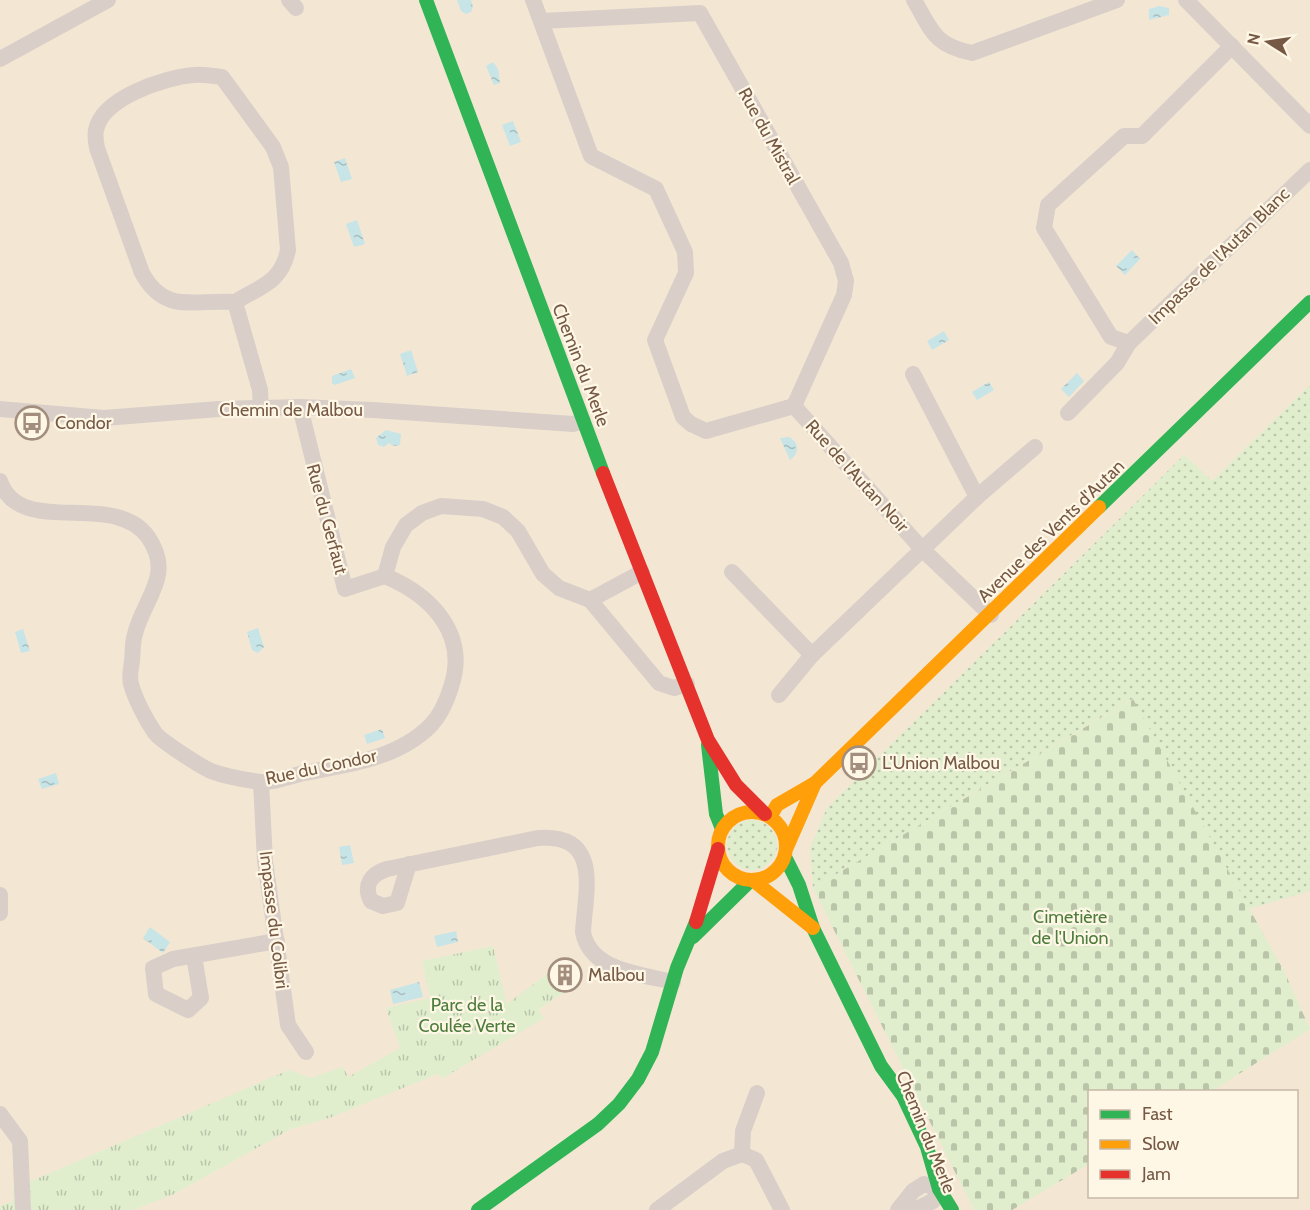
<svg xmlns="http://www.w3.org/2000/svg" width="1310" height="1210" font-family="Cabin,sans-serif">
  <defs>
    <pattern id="grass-dots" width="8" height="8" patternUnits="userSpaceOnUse" patternTransform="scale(1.5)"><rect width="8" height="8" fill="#e0eece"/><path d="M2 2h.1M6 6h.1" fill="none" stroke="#bac4a9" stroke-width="1.8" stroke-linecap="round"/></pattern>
    <pattern id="cemetery-stones" width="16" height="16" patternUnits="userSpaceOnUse" patternTransform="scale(1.5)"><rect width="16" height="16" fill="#e0eece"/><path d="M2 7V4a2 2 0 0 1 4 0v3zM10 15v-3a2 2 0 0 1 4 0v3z" fill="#bac4a9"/></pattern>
    <pattern id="park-tufts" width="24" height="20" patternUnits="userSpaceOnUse" patternTransform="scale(1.5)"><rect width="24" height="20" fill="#e0eece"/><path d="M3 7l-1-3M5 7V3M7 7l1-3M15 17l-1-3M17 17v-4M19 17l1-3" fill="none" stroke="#bac4a9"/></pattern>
    <pattern id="water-ripples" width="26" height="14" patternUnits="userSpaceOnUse" patternTransform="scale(1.5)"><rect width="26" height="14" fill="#c7e4e7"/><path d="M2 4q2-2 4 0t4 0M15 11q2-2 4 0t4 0" fill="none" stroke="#a6bcbd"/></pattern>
  </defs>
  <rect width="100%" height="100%" fill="#f7f1e5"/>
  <!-- residential -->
  <path fill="#f3e7d4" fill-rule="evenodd" d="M0,0H1310V1210H0ZM1090,1092H1296V1196H1090Z"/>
  <!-- grass -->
  <g fill="url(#grass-dots)">
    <polygon points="1310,385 1310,891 1249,909 1132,699 813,888 810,848 827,808 1184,455 1212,481"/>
    <circle cx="752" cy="845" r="25"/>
  </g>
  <!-- cemetery -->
  <polygon fill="url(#cemetery-stones)" points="1133,699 1284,971 1310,1029 1212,1091 1090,1092 1089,1164 1012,1210 974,1210 813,888"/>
  <!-- park -->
  <polygon fill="url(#park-tufts)" points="493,946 507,1004 561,964 577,989 561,994 538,1010 544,1018 443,1078 437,1074 332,1117 291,1129 172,1195 133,1210 0,1210 0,1206 13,1201 13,1185 34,1180 289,1070 311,1078 343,1067 348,1077 400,1048 386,1008 430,998 422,961"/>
  <!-- water -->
  <g fill="url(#water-ripples)">
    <polygon points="457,0 471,0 473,7 471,12 466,14 461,11"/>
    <polygon points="1159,6 1169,8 1169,15 1149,20 1149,9"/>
    <polygon points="493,62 498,69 500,83 494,85 486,66"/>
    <polygon points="513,121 521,142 510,146 502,125"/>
    <polygon points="345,158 352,179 341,182 334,162"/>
    <polygon points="357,220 365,244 354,247 346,224"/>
    <polygon points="1132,250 1140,259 1125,275 1116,266"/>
    <polygon points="944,331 949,340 932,350 927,341"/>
    <polygon points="411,350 418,372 407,376 400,354"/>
    <polygon points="351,369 355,378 335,385 332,383 332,376"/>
    <polygon points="1077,373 1084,381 1069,397 1061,389"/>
    <polygon points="989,382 994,390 977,400 972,392"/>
    <polygon points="386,430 401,434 400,445 393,446 389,443 384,447 378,445 376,438"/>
    <path d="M789,437C799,442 800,453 790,460L780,438Z"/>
    <polygon points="258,628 264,647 258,653 252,650 247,632"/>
    <polygon points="23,629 30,651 21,653 15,632"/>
    <polygon points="382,729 385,738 367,744 364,735"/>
    <polygon points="56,773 59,784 42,789 38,779"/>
    <polygon points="350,845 354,863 342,865 339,847"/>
    <polygon points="150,927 170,942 163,953 143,938"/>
    <polygon points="456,931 458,942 437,947 434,936"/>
    <polygon points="419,982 423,997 393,1004 390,990"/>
  </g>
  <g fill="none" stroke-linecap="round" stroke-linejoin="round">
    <!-- street -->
    <g stroke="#d9cfc8" stroke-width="16">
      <polyline points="289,0 296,8"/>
      <polyline points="533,0 591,156 656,189 685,252 686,273 655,340 683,417 691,424 706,431 794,406 922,549 991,615"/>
      <path d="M914,0C932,31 934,45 972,53L1117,0"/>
      <polyline points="1186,0 1310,126"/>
      <polyline points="541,21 700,13 841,263 846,281 844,295 794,406"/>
      <polyline points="1232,46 1142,136 1124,136 1048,205 1044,228 1111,337 1129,343 1310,170"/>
      <polyline points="0,59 108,0"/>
      <path d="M235,302C194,299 165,315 142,273L97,148C96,143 95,135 96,130C102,98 165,77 194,75C203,74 212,76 222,77L273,147L281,167L288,250C281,283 261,286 235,302L260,390L261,407"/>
      <polyline points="300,407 345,589 385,576"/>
      <polyline points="0,409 104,418 219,409 300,407 373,410 573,424 583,421"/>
      <polyline points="1068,413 1117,363 1129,343"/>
      <path d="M0,481C20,539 114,489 148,537C175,576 143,599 135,634C132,643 133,653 132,661C131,668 129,678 131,684C135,699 146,720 155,733C161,741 200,766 211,771C224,776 246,780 260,782C272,783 288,777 300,774C344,765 396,760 430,726C440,716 447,700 451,687C469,634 431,595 385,576L393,547L406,525L422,513L441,506L483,509L503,517L518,531L543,574L559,588L590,600L659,683L674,688L687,684"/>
      <polyline points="977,497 1035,447"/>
      <polyline points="732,572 812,655"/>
      <polyline points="590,600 642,572"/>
      <polyline points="779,695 812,655 977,497 913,374"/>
      <polyline points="261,782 265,861 288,1025 306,1052"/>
      <path d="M409,864L397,903L383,906L371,901C363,885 371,874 387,869L538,838C603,833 585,893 583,932C590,971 641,974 673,982"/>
      <polyline points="0,895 0,913"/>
      <polyline points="194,956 201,998 188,1010 156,994 153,968 173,959 277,941"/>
      <polyline points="0,1114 20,1141 23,1210"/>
      <polyline points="742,1154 743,1131 757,1093"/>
      <polyline points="657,1210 723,1161 742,1154 756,1160 782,1210"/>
      <polyline points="898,1210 913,1191 924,1184 939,1189 933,1201 915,1210"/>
    </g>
    <!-- fast -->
    <g stroke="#30b455" stroke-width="14">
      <polyline points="426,0 603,473"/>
      <polyline points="1099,507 1310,302"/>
      <polyline points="708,745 716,814 722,829"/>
      <polyline points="785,857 799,885 813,928 881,1066 903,1096 927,1147 939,1189 952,1210"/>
      <polyline points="693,937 750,881"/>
      <polyline points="478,1210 598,1124 619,1104 638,1079 652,1052 677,968 696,922"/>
    </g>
    <!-- slow -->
    <g stroke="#ff9f0a" stroke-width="14">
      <circle cx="752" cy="846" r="34"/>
      <polyline points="770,817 777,805 815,783 1099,507"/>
      <polyline points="787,847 815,783"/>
      <polyline points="754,881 813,928"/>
    </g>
    <!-- jam -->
    <g stroke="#e5322d" stroke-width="14">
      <polyline points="603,473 708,740 736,785 765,814"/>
      <polyline points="696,922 718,849"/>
    </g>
  </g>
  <!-- icons -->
  <defs>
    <g id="bus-ring" transform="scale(1.725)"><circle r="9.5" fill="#fff7e6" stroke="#a38e7d" stroke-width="1.5"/><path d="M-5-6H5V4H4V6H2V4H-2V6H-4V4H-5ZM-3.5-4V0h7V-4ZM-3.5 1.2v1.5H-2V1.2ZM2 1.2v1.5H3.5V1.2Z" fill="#a38e7d"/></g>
    <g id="building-ring" transform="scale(1.725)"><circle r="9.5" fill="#fff7e6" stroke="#a38e7d" stroke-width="1.5"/><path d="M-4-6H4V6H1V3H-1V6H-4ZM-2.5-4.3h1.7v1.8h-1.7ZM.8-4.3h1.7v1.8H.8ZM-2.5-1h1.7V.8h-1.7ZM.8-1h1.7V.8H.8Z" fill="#a38e7d"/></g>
  </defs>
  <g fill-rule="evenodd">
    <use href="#bus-ring" x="32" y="423"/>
    <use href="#bus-ring" x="859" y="763"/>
    <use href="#building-ring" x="565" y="975"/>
  </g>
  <g text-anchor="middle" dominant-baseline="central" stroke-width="4.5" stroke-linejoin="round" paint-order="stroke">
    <!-- street labels -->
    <g font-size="18" fill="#765945" stroke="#fff7e6">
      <text transform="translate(769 136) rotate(61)">Rue du Mistral</text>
      <text transform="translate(1219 256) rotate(-44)">Impasse de l'Autan Blanc</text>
      <text transform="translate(581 365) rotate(69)">Chemin du Merle</text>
      <text x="291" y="410">Chemin de Malbou</text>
      <text transform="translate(857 476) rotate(48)">Rue de l'Autan Noir</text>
      <text transform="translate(327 519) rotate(75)">Rue du Gerfaut</text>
      <text transform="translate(1051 531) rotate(-44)">Avenue des Vents d'Autan</text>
      <text transform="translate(321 767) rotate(-12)">Rue du Condor</text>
      <text transform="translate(274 920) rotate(83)">Impasse du Colibri</text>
      <text transform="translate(926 1132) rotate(68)">Chemin du Merle</text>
    </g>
    <!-- poi labels -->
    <g font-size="18" fill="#765945" stroke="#fff7e6" text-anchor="start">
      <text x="55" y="423">Condor</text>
      <text x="882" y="763">L'Union Malbou</text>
      <text x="588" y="975">Malbou</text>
    </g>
    <!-- park labels -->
    <g font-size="18" fill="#4c7d3c" stroke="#fff7e6">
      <text x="1070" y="917">Cimetière<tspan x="1070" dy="21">de l'Union</tspan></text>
      <text x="467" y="1005">Parc de la<tspan x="467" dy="21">Coulée Verte</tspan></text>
    </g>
  </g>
  <!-- legend -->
  <rect x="1088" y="1090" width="210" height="108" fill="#fff7e6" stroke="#c8b8a6" stroke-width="1.5"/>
  <rect x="1100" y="1110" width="30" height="9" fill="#30b455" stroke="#c8b8a6" stroke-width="1.5"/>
  <text x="1142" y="1120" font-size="18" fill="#765945">Fast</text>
  <rect x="1100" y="1140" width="30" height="9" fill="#ff9f0a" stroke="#c8b8a6" stroke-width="1.5"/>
  <text x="1142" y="1150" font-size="18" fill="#765945">Slow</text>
  <rect x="1100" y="1170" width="30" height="9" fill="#e5322d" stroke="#c8b8a6" stroke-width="1.5"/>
  <text x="1142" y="1180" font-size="18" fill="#765945">Jam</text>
  <!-- north arrow -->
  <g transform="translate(1268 42) rotate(282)" stroke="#fff7e6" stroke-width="4.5" paint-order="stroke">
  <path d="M0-4.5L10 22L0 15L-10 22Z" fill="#765945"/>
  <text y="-9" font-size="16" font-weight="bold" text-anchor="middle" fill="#765945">N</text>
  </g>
</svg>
